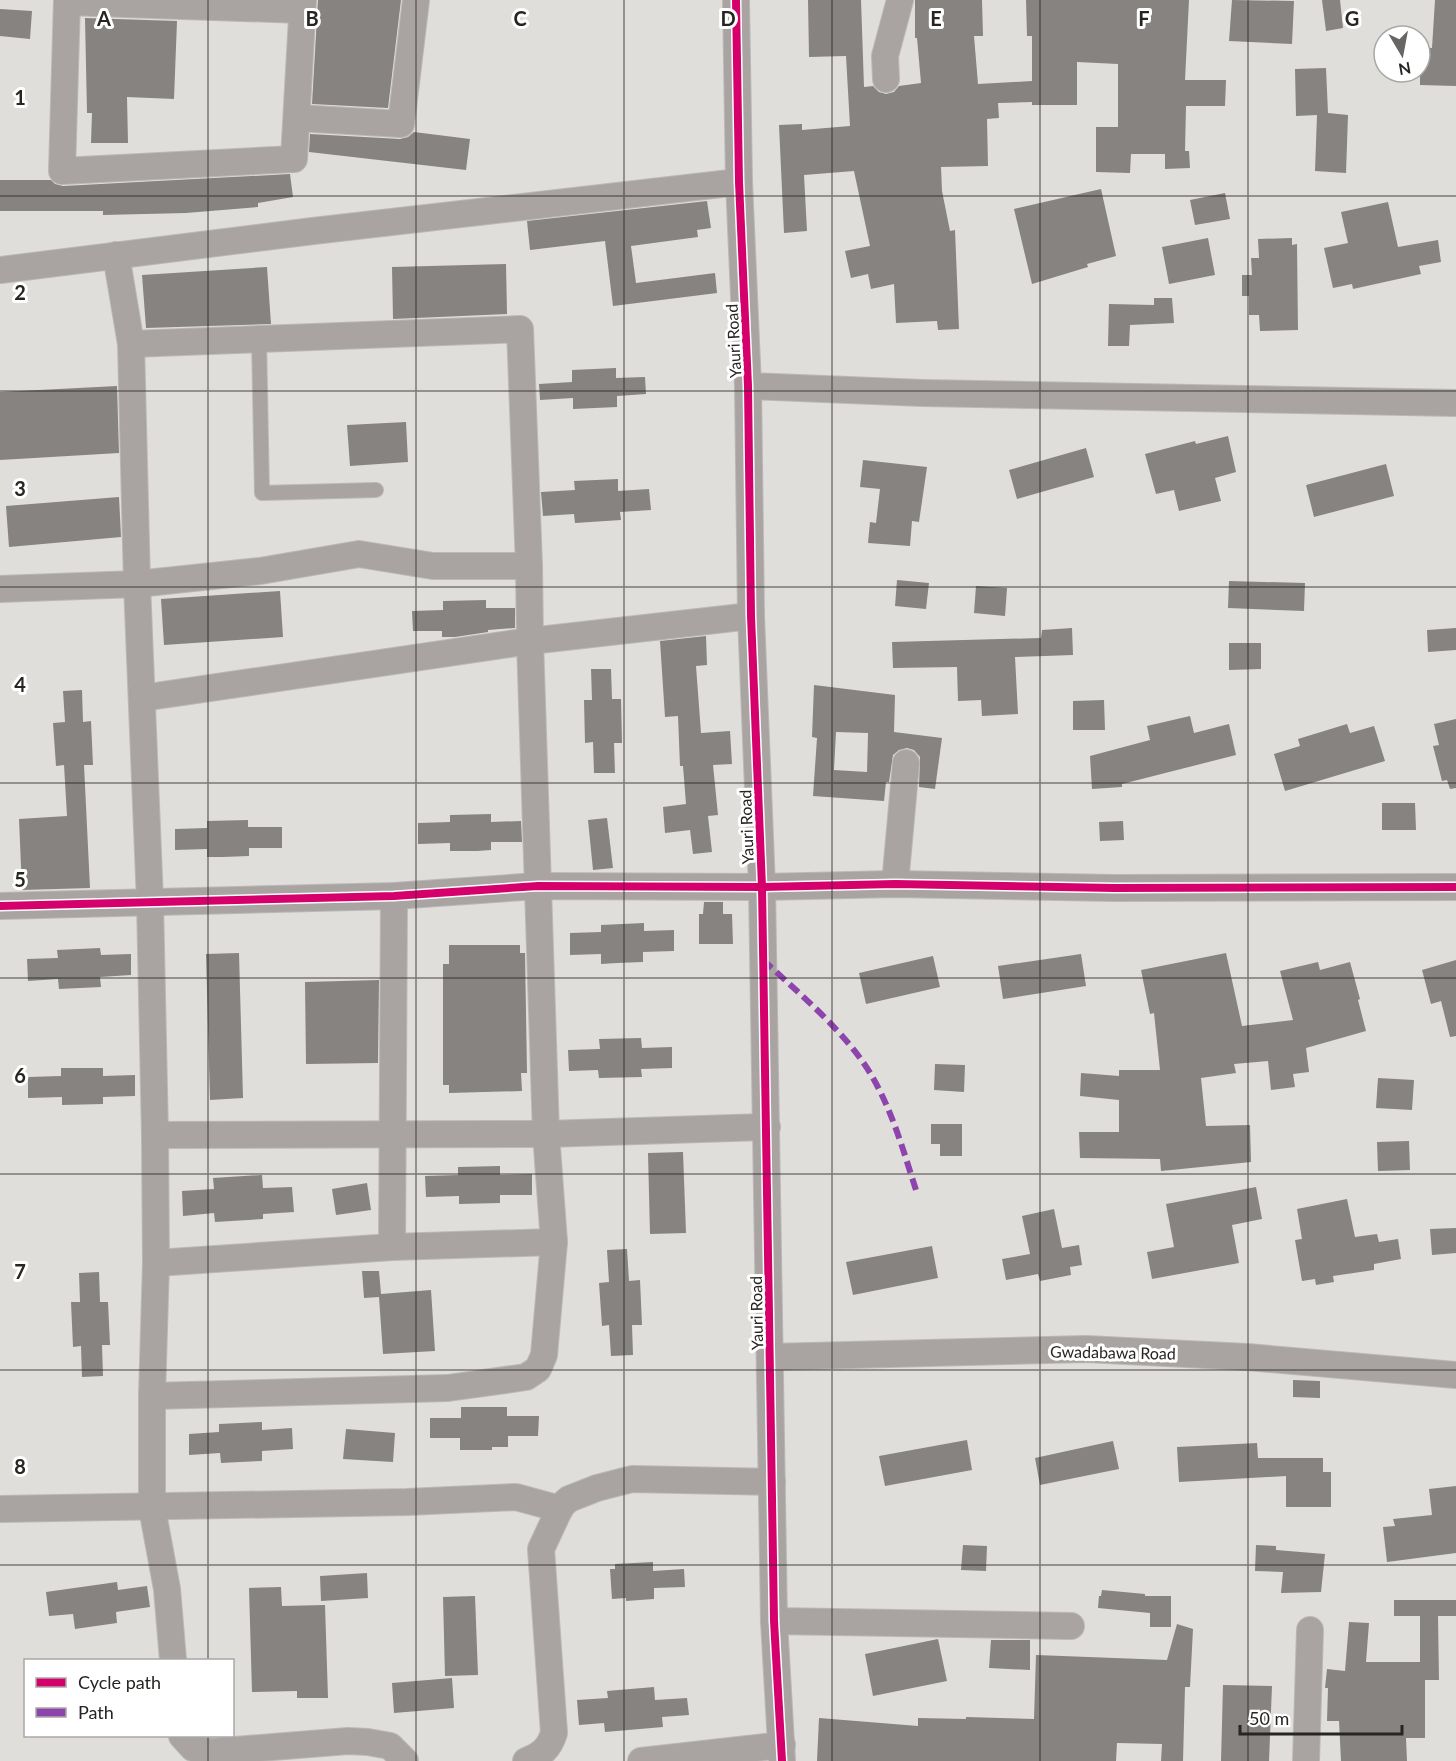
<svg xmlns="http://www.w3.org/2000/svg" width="1456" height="1761" font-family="Lato,sans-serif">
  <rect width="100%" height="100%" fill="#e0dedb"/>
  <!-- building -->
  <g fill="#868381" fill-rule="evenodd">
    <polygon points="318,0 401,0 388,108 312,104"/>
    <polygon points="808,0 861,0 864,87 873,86 879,92 886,94 894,92 899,86 921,83 917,38 915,38 915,0 982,0 983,36 974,36 978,84 1032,81 1032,36 1027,36 1026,0 1189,0 1185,80 1226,80 1225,106 1186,106 1185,151 1189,151 1190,168 1165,169 1165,154 1131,154 1130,173 1096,172 1096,127 1118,127 1118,64 1077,62 1077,105 1032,105 1032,102 998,103 999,118 987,119 988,166 941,167 942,191 950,231 955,230 959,329 938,330 937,321 896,323 894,284 871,289 868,274 851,278 845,251 870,246 854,171 804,175 807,231 784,233 779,125 802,124 802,130 850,126 846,56 809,57"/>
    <polygon points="1232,0 1294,1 1292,44 1229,41"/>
    <polygon points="1322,0 1340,0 1343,28 1326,31"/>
    <polygon points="1435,0 1456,0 1456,86 1420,85 1420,47 1432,48"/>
    <polygon points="0,9 32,11 30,39 0,36"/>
    <polygon points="85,18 177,21 174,99 127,97 128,143 91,143 92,113 87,113"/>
    <polygon points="1326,68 1328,113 1348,115 1346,173 1315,171 1317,115 1296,116 1295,69"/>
    <polygon points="414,132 470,139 466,170 309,152 310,134 400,139 408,137"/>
    <polygon points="290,174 293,197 258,203 258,207 186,213 103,215 103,211 0,211 0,180 51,180 55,184 63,186"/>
    <polygon points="1101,189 1116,256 1087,264 1088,267 1032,284 1014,209"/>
    <polygon points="1225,193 1230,219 1195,225 1190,200"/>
    <polygon points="707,201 711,228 697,230 698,237 631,246 636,283 715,273 717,293 613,306 605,241 530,250 527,221"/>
    <polygon points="1388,202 1398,247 1438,240 1441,262 1419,266 1421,274 1353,289 1352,284 1333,288 1324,248 1348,243 1341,212"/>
    <polygon points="1208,238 1215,275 1169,284 1162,247"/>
    <polygon points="1292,238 1292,245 1297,244 1298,330 1260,331 1259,315 1249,315 1249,296 1242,296 1242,275 1252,275 1251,258 1259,258 1258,239"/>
    <polygon points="506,264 507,314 393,319 392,267"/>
    <polygon points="267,267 271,324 146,328 142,275"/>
    <polygon points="1154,298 1172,298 1174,323 1130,325 1129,346 1108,346 1109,304 1154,305"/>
    <polygon points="616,368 616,378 645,377 646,394 617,396 617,407 573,409 573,398 540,400 539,384 572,382 572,370"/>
    <polygon points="117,386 119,453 0,460 0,392"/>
    <polygon points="406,422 408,462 350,466 347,425"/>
    <polygon points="1228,436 1236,472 1215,478 1221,501 1179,511 1174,490 1156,494 1145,454 1195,441 1196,444"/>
    <polygon points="1086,448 1094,477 1017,499 1009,470"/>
    <polygon points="863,460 927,467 919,522 912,521 910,546 868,543 870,522 876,523 880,489 860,487"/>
    <polygon points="1386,464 1394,496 1314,517 1306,485"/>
    <polygon points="618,479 618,491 649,489 651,510 620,512 621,520 575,523 574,514 543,516 541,492 575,490 574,481"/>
    <polygon points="119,497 121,537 9,547 6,506"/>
    <polygon points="897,580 929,583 926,609 895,606"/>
    <polygon points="1229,581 1305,583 1304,611 1228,608"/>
    <polygon points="976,586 1007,588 1005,616 974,613"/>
    <polygon points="280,591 283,637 164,645 161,599"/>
    <polygon points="486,600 486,608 515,608 515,628 488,630 488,632 455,637 442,637 442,631 413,631 412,611 443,610 443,601"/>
    <polygon points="1072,628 1073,655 1015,657 1018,714 982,716 981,700 958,701 957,667 893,668 892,642 1041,638 1042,630"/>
    <polygon points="1456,628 1456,650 1428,652 1427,630"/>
    <polygon points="706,636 707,665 696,666 701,733 730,731 732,764 713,765 718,815 708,816 712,852 693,854 690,830 665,833 663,807 686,804 683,766 680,766 678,716 665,717 660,641"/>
    <polygon points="1229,643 1261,643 1261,669 1229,670"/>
    <polygon points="591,669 611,669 612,699 621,699 622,743 614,743 615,773 594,773 593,742 585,743 584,700 592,700"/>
    <path d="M814,685L895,695L894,732L942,738L935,789L919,787L920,757L914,750L907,748L899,750L893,755L889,782H886L884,801L813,796L817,738L812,737ZM836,732L868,733L867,772L834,770Z"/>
    <polygon points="82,690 83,722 91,721 93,765 84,765 90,888 22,890 19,819 67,816 64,765 56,766 53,723 65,722 63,691"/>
    <polygon points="1104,700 1105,730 1073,730 1073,701"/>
    <polygon points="1190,716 1194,733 1229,724 1236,755 1122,784 1122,787 1092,789 1090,756 1150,740 1147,726"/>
    <polygon points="1456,719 1456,788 1450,789 1447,780 1442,781 1433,746 1439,745 1434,724"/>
    <polygon points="1347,724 1350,733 1374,726 1385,761 1285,791 1274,754 1300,746 1298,739"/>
    <polygon points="1382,803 1415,803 1416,830 1382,830"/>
    <polygon points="491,814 491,822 521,821 522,842 491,842 491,850 477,851 450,851 450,843 418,844 418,823 450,822 450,815"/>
    <polygon points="607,818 613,868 593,870 588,820"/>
    <polygon points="248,820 248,827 282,827 282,848 249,848 249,856 223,857 207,857 207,849 175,850 175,829 207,828 207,821"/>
    <polygon points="1123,821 1124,840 1100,841 1099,822"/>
    <polygon points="704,902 723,902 723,914 732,914 733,944 699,944 699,914 703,914"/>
    <polygon points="644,923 644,931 674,930 674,951 643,952 643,962 617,963 601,964 601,954 570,955 570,933 601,932 601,925"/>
    <polygon points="449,945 520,945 520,953 525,953 527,1073 521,1073 522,1091 449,1093 449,1085 443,1085 443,964 449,964"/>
    <polygon points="100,948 101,955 131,954 131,975 100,977 101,987 59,989 58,979 28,981 27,959 58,958 57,950"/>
    <polygon points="239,953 243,1098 210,1100 206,954"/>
    <polygon points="1226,953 1242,1026 1293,1020 1280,971 1318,962 1320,970 1350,962 1360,999 1358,1000 1366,1031 1306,1048 1309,1072 1293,1074 1295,1087 1271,1090 1268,1061 1234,1064 1236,1073 1201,1078 1206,1126 1250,1125 1251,1162 1161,1171 1160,1159 1080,1158 1079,1132 1119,1132 1119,1100 1080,1096 1081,1073 1119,1076 1119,1070 1160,1070 1154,1013 1150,1014 1141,970"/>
    <polygon points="1081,954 1086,986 1003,999 998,966"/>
    <polygon points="933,956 940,987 866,1004 859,973"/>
    <polygon points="1456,960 1456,1036 1450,1037 1441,1001 1431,1004 1422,970"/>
    <polygon points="379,980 378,1063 306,1064 305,982"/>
    <polygon points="641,1038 642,1048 672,1047 672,1068 641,1069 642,1077 599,1078 598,1070 569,1071 568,1050 600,1049 599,1039"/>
    <polygon points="935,1064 965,1065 964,1092 934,1090"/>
    <polygon points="61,1068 103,1068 103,1076 135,1075 135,1096 103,1097 103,1104 62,1105 62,1097 28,1098 28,1077 61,1076"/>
    <polygon points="1378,1078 1414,1080 1412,1110 1376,1108"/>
    <polygon points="931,1124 962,1124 962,1156 940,1156 940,1144 931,1144"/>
    <polygon points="1409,1141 1410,1170 1378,1171 1377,1142"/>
    <polygon points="683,1152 686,1233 650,1234 648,1153"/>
    <polygon points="500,1166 500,1175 532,1174 532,1195 500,1195 500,1203 459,1204 459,1196 426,1197 425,1176 458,1175 458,1167"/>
    <polygon points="262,1175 263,1188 292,1187 294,1212 263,1214 263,1219 215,1222 214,1213 183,1216 182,1191 214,1189 213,1178"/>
    <polygon points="367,1183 371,1210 336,1215 332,1189"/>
    <polygon points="1256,1187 1262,1219 1232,1225 1239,1263 1152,1279 1147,1252 1174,1247 1166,1204"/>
    <polygon points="1347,1199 1355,1237 1377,1234 1379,1242 1398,1239 1401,1259 1374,1264 1374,1270 1333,1276 1334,1282 1316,1285 1315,1279 1302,1281 1295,1240 1302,1239 1297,1209"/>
    <polygon points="1054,1209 1062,1248 1079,1245 1082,1265 1070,1267 1071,1275 1040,1281 1038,1274 1006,1280 1002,1259 1030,1254 1022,1216"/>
    <polygon points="1456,1228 1456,1253 1432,1255 1430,1229"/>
    <polygon points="932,1246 938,1278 853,1295 846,1262"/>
    <polygon points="627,1249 629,1281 640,1280 642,1325 632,1325 633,1355 611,1356 609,1325 602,1326 599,1283 609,1282 607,1250"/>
    <polygon points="362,1271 379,1271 381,1294 431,1290 435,1351 383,1354 379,1297 364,1298"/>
    <polygon points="99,1272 100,1302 108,1302 110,1345 102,1345 103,1376 82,1377 81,1346 73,1347 71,1302 80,1302 79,1273"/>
    <polygon points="1293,1380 1320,1381 1320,1398 1293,1397"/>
    <polygon points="461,1407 507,1407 507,1416 539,1416 538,1436 508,1436 508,1447 492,1447 492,1450 460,1450 460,1438 430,1438 430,1418 461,1418"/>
    <polygon points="262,1422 262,1430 292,1428 293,1449 262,1451 262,1461 240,1462 221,1463 220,1453 189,1455 189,1434 219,1432 219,1424"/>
    <polygon points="346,1429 395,1433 393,1462 343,1459"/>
    <polygon points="967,1440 972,1470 885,1486 879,1456"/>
    <polygon points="1113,1441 1119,1469 1040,1485 1035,1458"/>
    <polygon points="1257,1443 1258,1458 1323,1458 1323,1472 1331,1472 1331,1507 1286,1507 1286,1476 1179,1482 1177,1447"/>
    <polygon points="1456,1486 1456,1553 1387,1562 1383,1527 1395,1526 1393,1519 1432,1515 1429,1489"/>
    <polygon points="963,1545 987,1546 986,1571 961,1570"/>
    <polygon points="1256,1545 1276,1546 1276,1550 1325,1554 1321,1592 1281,1593 1283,1572 1255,1571"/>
    <polygon points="653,1562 653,1571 684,1569 685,1587 654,1588 654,1599 626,1601 626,1598 612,1599 610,1569 615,1569 615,1564"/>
    <polygon points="367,1573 368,1598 321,1601 320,1576"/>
    <polygon points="117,1582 118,1590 147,1586 150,1607 116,1612 117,1623 75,1629 73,1614 49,1616 46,1592"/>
    <polygon points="281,1587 282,1606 325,1605 328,1698 297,1698 297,1691 252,1692 249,1588"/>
    <polygon points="1102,1590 1145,1594 1145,1596 1171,1596 1171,1627 1150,1627 1150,1613 1098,1608 1099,1596 1101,1596"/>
    <polygon points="475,1596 478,1675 445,1676 443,1597"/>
    <polygon points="1394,1600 1456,1600 1456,1616 1438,1616 1439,1680 1425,1680 1425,1738 1406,1738 1407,1761 1341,1761 1339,1721 1327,1721 1328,1688 1325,1688 1327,1669 1345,1671 1349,1622 1369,1623 1366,1662 1420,1662 1420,1616 1394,1616"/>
    <polygon points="1177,1624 1193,1629 1190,1687 1185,1687 1183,1761 1161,1761 1162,1744 1117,1743 1116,1761 817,1761 819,1718 918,1726 918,1718 966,1719 966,1717 1034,1719 1036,1655 1167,1660"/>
    <polygon points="938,1639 947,1681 873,1696 865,1654"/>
    <polygon points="991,1640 1030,1640 1030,1670 989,1668"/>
    <polygon points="452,1678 454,1708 394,1713 392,1683"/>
    <polygon points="1223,1685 1272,1686 1269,1761 1221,1761"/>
    <polygon points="654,1687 655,1700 687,1698 689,1715 662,1717 663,1727 605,1732 604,1723 579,1725 577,1700 608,1698 607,1691"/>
  </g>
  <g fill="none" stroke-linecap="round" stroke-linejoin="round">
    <!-- service casing -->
    <g stroke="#bab9b7" stroke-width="16">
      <polyline id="service" points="259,339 262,493 376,490"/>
    </g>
    <!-- minor casing -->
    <g stroke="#bab9b7" stroke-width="28">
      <g id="minor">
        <polyline points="67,0 62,171 294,159 303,0"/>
        <polyline points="736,0 739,182 748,386 751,616 762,887 774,1621 782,1761"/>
        <polyline points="67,2 302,10"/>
        <polyline points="886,79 885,56 900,0"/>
        <polyline points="297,118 401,124 416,0"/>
        <polyline points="116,255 131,344 137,584 150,902 155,1135"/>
        <polyline points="0,270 313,231 739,182"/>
        <polyline points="131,344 520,329 529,566 530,641 142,698"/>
        <polyline points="748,386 923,393 1456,403"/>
        <polyline points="0,589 137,584 260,571 359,554 433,566 529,566"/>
        <polyline points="895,884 906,763"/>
        <polyline points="0,906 394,896 538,886 762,887 895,884 1115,888 1456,887"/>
        <polyline points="392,1247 394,896"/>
        <polyline points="156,1263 392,1247 554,1242"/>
        <polyline points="770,1357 1086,1349 1247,1357 1456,1375"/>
        <polyline points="152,1396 448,1388 526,1377 538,1369 544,1355 554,1242 546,1134 530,641 751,616"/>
        <polyline points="0,1509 407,1502 516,1497 560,1509"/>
        <polyline points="774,1621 1071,1626"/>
        <polyline points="173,1660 167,1589 152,1508 152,1396 156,1263 155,1135 546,1134 767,1127"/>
        <polyline points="182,1736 193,1748 210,1752 348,1741 368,1742 390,1746 405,1761"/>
        <path d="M526,1761C541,1755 549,1749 554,1733L541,1549L561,1506L569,1499L597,1488L632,1479L772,1482"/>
        <polyline points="641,1761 782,1745"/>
        <polyline points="1306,1761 1310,1630"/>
      </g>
    </g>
    <!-- service -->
    <use href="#service" stroke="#a9a3a1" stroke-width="14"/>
    <!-- minor -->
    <use href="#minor" stroke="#a9a3a1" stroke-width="26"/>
    <!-- quiet -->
    <path stroke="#8e44ad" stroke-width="6" stroke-dasharray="12 6" stroke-linecap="butt" d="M763,960C800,994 849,1035 873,1078C893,1113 904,1153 916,1190"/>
    <!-- cycleway casing -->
    <g stroke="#fff" stroke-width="11">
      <g id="cycleway">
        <polyline points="736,0 739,182 748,386 751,616 762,887 774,1621 782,1761"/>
        <polyline points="0,906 394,896 538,886 762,887 895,884 1115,888 1456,887"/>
      </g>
    </g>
    <!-- cycleway -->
    <use href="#cycleway" stroke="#d6006c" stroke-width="8"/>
  </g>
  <!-- grid -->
  <path fill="none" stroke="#262522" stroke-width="1.5" stroke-opacity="0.55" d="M208,0V1660M416,0V1761M624,0V1761M832,0V1761M1040,0V1761M1248,0V1761M0,196H1456M0,391H1456M0,587H1456M0,783H1456M0,978H1456M0,1174H1456M0,1370H1456M0,1565H1456M208,1736V1761"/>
  <g text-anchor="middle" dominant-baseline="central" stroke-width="6" stroke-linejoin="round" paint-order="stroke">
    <!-- street labels -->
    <g font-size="16" fill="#262522" stroke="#fff">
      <text transform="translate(733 341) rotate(-93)">Yauri Road</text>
      <text transform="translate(746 827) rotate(-92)">Yauri Road</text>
      <text transform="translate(756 1313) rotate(-91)">Yauri Road</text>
      <text transform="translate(1113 1352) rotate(1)">Gwadabawa Road</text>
    </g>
  </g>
  <g font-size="20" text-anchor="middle" font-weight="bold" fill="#262522" stroke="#fff" stroke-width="6" stroke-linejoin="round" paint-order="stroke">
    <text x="104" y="26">A</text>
    <text x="312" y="26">B</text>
    <text x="520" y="26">C</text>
    <text x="728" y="26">D</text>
    <text x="936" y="26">E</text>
    <text x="1144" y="26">F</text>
    <text x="1352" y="26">G</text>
    <text x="20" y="105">1</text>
    <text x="20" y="300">2</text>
    <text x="20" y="496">3</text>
    <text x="20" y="692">4</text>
    <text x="20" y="887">5</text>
    <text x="20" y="1083">6</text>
    <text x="20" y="1279">7</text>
    <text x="20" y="1474">8</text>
  </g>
  <!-- legend -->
  <rect x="24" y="1659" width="210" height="78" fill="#ffffff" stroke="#a8a8a7" stroke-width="1.5"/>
  <rect x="36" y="1678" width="30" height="9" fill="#d6006c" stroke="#a8a8a7" stroke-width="1.5"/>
  <text x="78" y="1689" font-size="18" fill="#262522">Cycle path</text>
  <rect x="36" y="1708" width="30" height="9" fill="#8e44ad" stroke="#a8a8a7" stroke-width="1.5"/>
  <text x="78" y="1719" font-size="18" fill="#262522">Path</text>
  <!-- north arrow -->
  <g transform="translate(1402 54) rotate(170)"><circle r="28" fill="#ffffff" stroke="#a8a8a7" stroke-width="1.5"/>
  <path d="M0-4.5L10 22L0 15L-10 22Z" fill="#676663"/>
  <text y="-9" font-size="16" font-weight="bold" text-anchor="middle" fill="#262522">N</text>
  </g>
  <!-- scale -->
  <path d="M1240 1725v9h162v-9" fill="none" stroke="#262522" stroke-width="3"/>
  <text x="1249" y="1725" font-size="18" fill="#262522" stroke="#ffffff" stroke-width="4.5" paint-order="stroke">50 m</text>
</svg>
